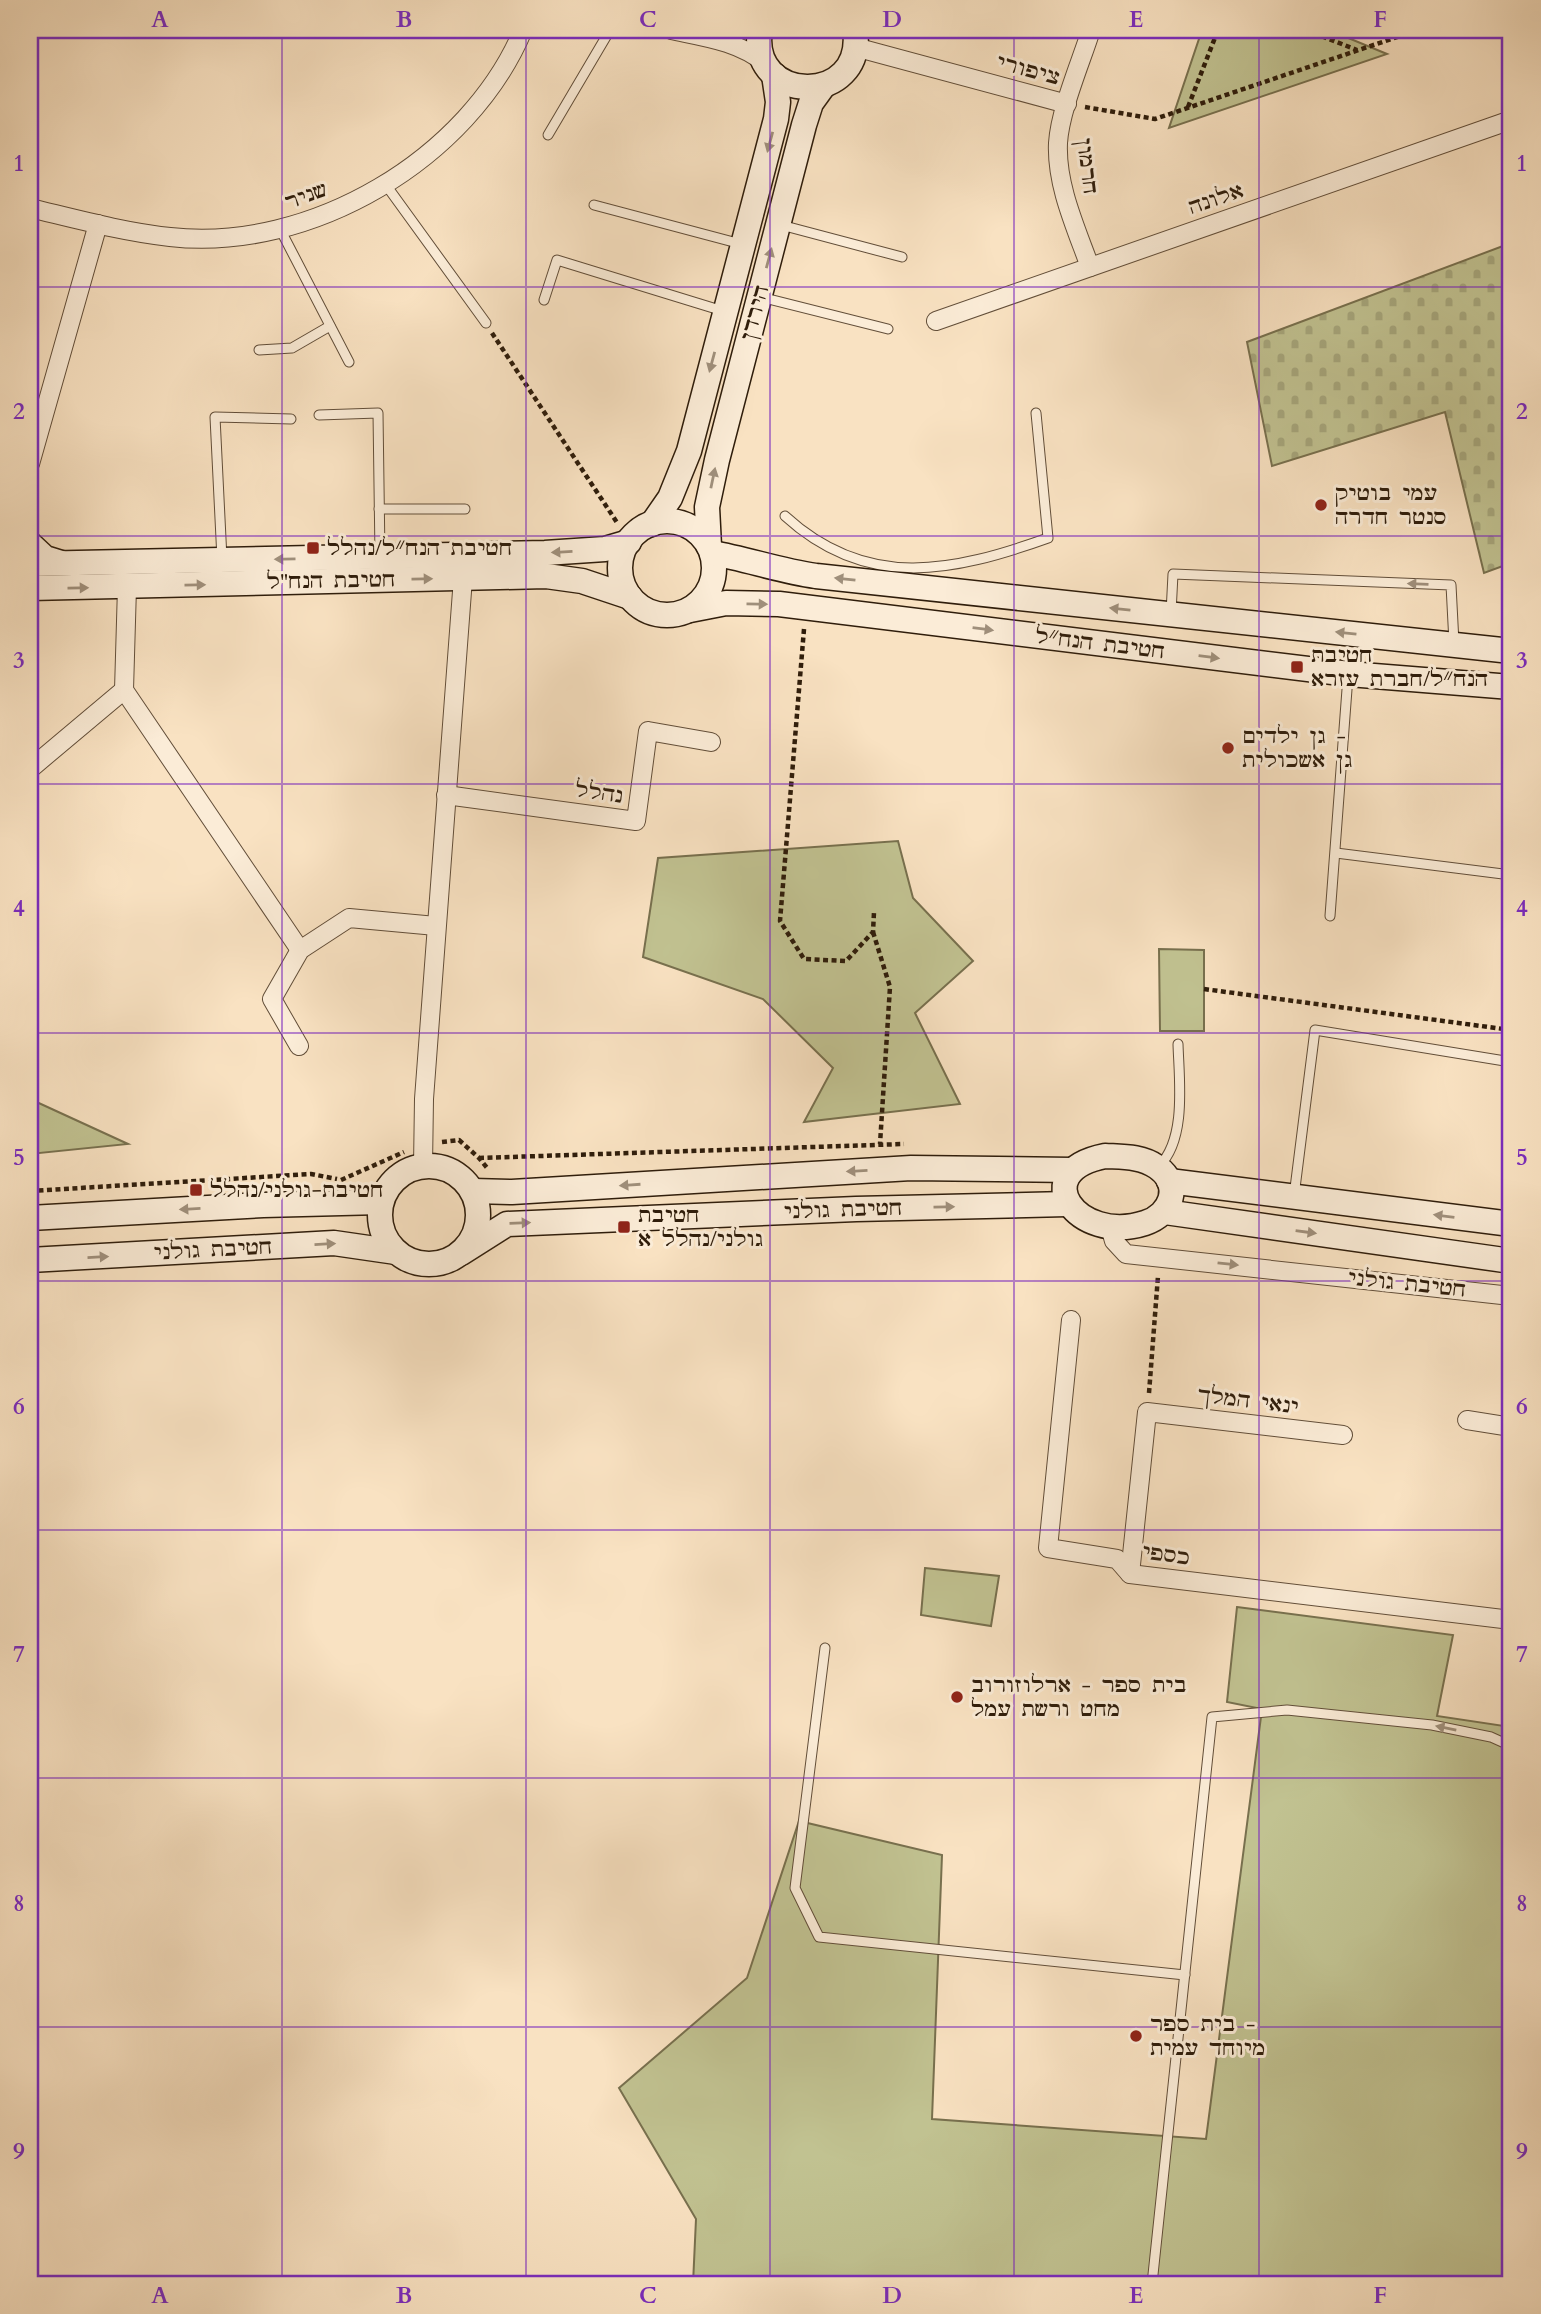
<svg xmlns="http://www.w3.org/2000/svg" width="1541" height="2314" font-family="Cardo,'Frank Ruhl Libre',serif">
  <defs>
    <pattern id="cemetery-stones" width="16" height="16" patternUnits="userSpaceOnUse" patternTransform="scale(1.75)"><rect width="16" height="16" fill="#c1c291"/><path d="M2 7V4a2 2 0 0 1 4 0v3zM10 15v-3a2 2 0 0 1 4 0v3z" fill="#a6a67c"/></pattern>
  </defs>
  <rect width="100%" height="100%" fill="#f9e2c2"/>
  <filter id="stains"><feTurbulence type="fractalNoise" baseFrequency=".00286" numOctaves="4"/><feColorMatrix values="0 0 0 0 .2 0 0 0 0 .09 0 0 0 0 .02 0 0 0 .5 -.17"/></filter>
  <radialGradient id="worn" r=".72"><stop offset=".6" stop-color="#630" stop-opacity="0"/><stop offset="1" stop-color="#630" stop-opacity=".3"/></radialGradient>
  <!-- green -->
  <g fill="#c1c291" stroke="#78704e" stroke-width="2">
    <polygon points="1202,30 1329,30 1387,54 1169,128"/>
    <polygon points="898,841 913,898 973,961 915,1013 960,1104 804,1122 833,1068 763,999 643,957 658,858"/>
    <polygon points="1159,949 1204,950 1204,1031 1160,1031"/>
    <polygon points="30,1099 128,1144 30,1154"/>
    <polygon points="925,1568 999,1576 991,1626 921,1615"/>
    <polygon points="1237,1607 1453,1635 1437,1716 1511,1727 1511,2284 693,2284 696,2219 619,2088 747,1978 799,1821 942,1855 932,2119 1206,2139 1262,1709 1227,1702"/>
  </g>
  <!-- cemetery -->
  <polygon fill="url(#cemetery-stones)" stroke="#78704e" stroke-width="2" points="1511,243 1511,563 1484,573 1445,412 1272,466 1247,342"/>
  <g fill="none" stroke-linecap="round" stroke-linejoin="round">
    <!-- lane casing -->
    <g stroke="#624e39" stroke-width="11">
      <g id="lane">
        <polyline points="548,135 610,30"/>
        <polyline points="386,185 486,323"/>
        <polyline points="594,205 741,244"/>
        <polyline points="781,225 902,257"/>
        <polyline points="280,229 349,362"/>
        <polyline points="761,297 888,329"/>
        <polyline points="544,300 557,260 723,311"/>
        <polyline points="259,350 292,348 330,326"/>
        <polyline points="319,415 378,413 380,556"/>
        <polyline points="379,509 465,509"/>
        <path d="M785,516C867,591 953,572 1048,538L1036,413"/>
        <polyline points="222,559 215,417 291,419"/>
        <polyline points="1171,613 1173,574 1451,585 1454,643"/>
        <polyline points="1336,853 1511,875"/>
        <polyline points="1330,916 1348,676"/>
        <path d="M1159,1166C1187,1139 1179,1079 1178,1044"/>
        <polyline points="1294,1196 1315,1030 1511,1062"/>
        <polyline points="825,1648 795,1888 819,1937 1185,1975"/>
        <polyline points="1152,2284 1212,1717 1287,1710 1432,1725 1491,1737 1511,1746"/>
      </g>
    </g>
    <!-- street casing -->
    <g stroke="#624e39" stroke-width="20">
      <g id="street">
        <path d="M671,30C704,37 738,41 765,63"/>
        <polyline points="855,47 1067,104"/>
        <path d="M30,208C76,219 123,232 170,237C310,253 469,159 523,30"/>
        <path d="M1090,267C1076,228 1056,185 1058,143C1060,110 1081,62 1091,30"/>
        <polyline points="936,321 1511,120"/>
        <polyline points="30,464 98,224"/>
        <polyline points="127,587 124,690 300,950"/>
        <polyline points="30,769 124,690"/>
        <polyline points="446,795 636,821 648,731 711,742"/>
        <polyline points="299,1046 272,999 300,950 349,918 436,926"/>
        <polyline points="423,1166 424,1099 463,578"/>
        <polyline points="1110,1227 1114,1241 1126,1254 1511,1296"/>
        <polyline points="1071,1320 1048,1548 1117,1559 1130,1574 1511,1620"/>
        <polyline points="1467,1420 1511,1427"/>
        <polyline points="1130,1574 1147,1412 1343,1435"/>
      </g>
    </g>
    <!-- secondary casing -->
    <g stroke="#2f1d0b" stroke-width="27">
      <g id="secondary">
        <path d="M760,30C748,105 866,107 855,30"/>
        <circle cx="667" cy="568" r="47"/>
        <polyline points="652,524 670,498 689,451 776,119 778,102 774,75"/>
        <polyline points="30,544 45,558 61,563"/>
        <polyline points="709,546 707,507 717,460 804,125 811,103 824,85"/>
        <path d="M712,553C747,559 780,571 816,576L1511,651"/>
        <polyline points="30,564 545,553 605,549 629,542"/>
        <polyline points="30,588 546,576 582,581 630,597"/>
        <polyline points="690,610 726,603 779,604 1349,674 1511,687"/>
        <path d="M1105,1156C1123,1157 1141,1156 1157,1167C1183,1185 1171,1215 1145,1223C1077,1245 1025,1172 1105,1156Z"/>
        <circle cx="429" cy="1215" r="49"/>
        <polyline points="1169,1181 1511,1224"/>
        <polyline points="473,1191 512,1192 911,1168 1072,1170"/>
        <polyline points="1165,1212 1511,1261"/>
        <polyline points="30,1218 263,1205 381,1202"/>
        <polyline points="461,1253 507,1224 856,1209 1067,1204"/>
        <polyline points="30,1260 334,1243 396,1252"/>
      </g>
    </g>
    <!-- path -->
    <g stroke="#2f1d0b" stroke-width="4.5" stroke-dasharray="5 3.5" stroke-linecap="butt">
      <polyline points="1306,30 1357,50"/>
      <polyline points="1085,107 1155,119 1406,34 1409,30"/>
      <polyline points="1188,107 1218,30"/>
      <polyline points="492,333 618,524"/>
      <polyline points="804,629 780,921 804,959 846,961 873,932 874,912"/>
      <polyline points="873,932 890,987 880,1144"/>
      <polyline points="1204,989 1511,1030"/>
      <polyline points="442,1142 459,1140 479,1158 488,1169"/>
      <polyline points="479,1158 904,1144"/>
      <polyline points="341,1180 404,1152"/>
      <polyline points="30,1191 311,1174 337,1179"/>
      <polyline points="1149,1393 1158,1276"/>
    </g>
    <!-- lane -->
    <use href="#lane" stroke="#fbecd7" stroke-width="9"/>
    <!-- street -->
    <use href="#street" stroke="#fbecd7" stroke-width="18"/>
    <!-- secondary -->
    <use href="#secondary" stroke="#fbecd7" stroke-width="24"/>
  </g>
  <!-- one-way arrows -->
  <defs><path id="oneway-solid" d="M-6-.8H1V-3.2L6.5 0L1 3.2V.8H-6Z" transform="scale(1.75)"/></defs>
  <g fill="#9f8f7b">
    <use href="#oneway-solid" transform="translate(770 142) rotate(105)"/>
    <use href="#oneway-solid" transform="translate(769 258) rotate(-75)"/>
    <use href="#oneway-solid" transform="translate(712 362) rotate(105)"/>
    <use href="#oneway-solid" transform="translate(713 478) rotate(-78)"/>
    <use href="#oneway-solid" transform="translate(562 552) rotate(177)"/>
    <use href="#oneway-solid" transform="translate(285 559) rotate(179)"/>
    <use href="#oneway-solid" transform="translate(422 579) rotate(-1)"/>
    <use href="#oneway-solid" transform="translate(845 579) rotate(-174)"/>
    <use href="#oneway-solid" transform="translate(1418 584) rotate(-178)"/>
    <use href="#oneway-solid" transform="translate(195 585) rotate(-1)"/>
    <use href="#oneway-solid" transform="translate(78 588) rotate(-1)"/>
    <use href="#oneway-solid" transform="translate(757 604) rotate(1)"/>
    <use href="#oneway-solid" transform="translate(1120 609) rotate(-174)"/>
    <use href="#oneway-solid" transform="translate(983 629) rotate(7)"/>
    <use href="#oneway-solid" transform="translate(1346 633) rotate(-174)"/>
    <use href="#oneway-solid" transform="translate(1209 657) rotate(7)"/>
    <use href="#oneway-solid" transform="translate(857 1171) rotate(177)"/>
    <use href="#oneway-solid" transform="translate(630 1185) rotate(176)"/>
    <use href="#oneway-solid" transform="translate(944 1207) rotate(-1)"/>
    <use href="#oneway-solid" transform="translate(190 1209) rotate(177)"/>
    <use href="#oneway-solid" transform="translate(1444 1216) rotate(-173)"/>
    <use href="#oneway-solid" transform="translate(520 1223) rotate(-2)"/>
    <use href="#oneway-solid" transform="translate(1306 1232) rotate(8)"/>
    <use href="#oneway-solid" transform="translate(325 1244) rotate(-3)"/>
    <use href="#oneway-solid" transform="translate(98 1257) rotate(-3)"/>
    <use href="#oneway-solid" transform="translate(1228 1264) rotate(6)"/>
    <use href="#oneway-solid" transform="translate(1446 1728) rotate(-169)"/>
  </g>
  <!-- grid -->
  <path fill="none" stroke="#7b2cbf" stroke-width="2" stroke-opacity="0.55" d="M282,30V2284M526,30V2284M770,30V2284M1014,30V2284M1259,30V2284M30,287H1511M30,536H1511M30,784H1511M30,1033H1511M30,1281H1511M30,1530H1511M30,1778H1511M30,2027H1511"/>
  <!-- markers -->
  <g fill="#8f2418" stroke="#fbecd7" stroke-width="2.5">
    <circle cx="1321" cy="505" r="7"/>
    <rect x="306" y="541" width="14" height="14" rx="3.5"/>
    <rect x="1290" y="660" width="14" height="14" rx="3.5"/>
    <circle cx="1228" cy="748" r="7"/>
    <rect x="189" y="1183" width="14" height="14" rx="3.5"/>
    <rect x="617" y="1220" width="14" height="14" rx="3.5"/>
    <circle cx="957" cy="1697" r="7"/>
    <circle cx="1136" cy="2036" r="7"/>
  </g>
  <g text-anchor="middle" dominant-baseline="central" stroke-width="6" stroke-linejoin="round" paint-order="stroke">
    <!-- street labels -->
    <g font-size="21" fill="#2f1d0b" stroke="#fbecd7">
      <text transform="translate(1028 70) rotate(15)">ציפורי</text>
      <text transform="translate(1087 166) rotate(83)">חרמון</text>
      <text transform="translate(306 196) rotate(-20)">שניר</text>
      <text transform="translate(1216 199) rotate(-19)">אלונה</text>
      <text transform="translate(755 313) rotate(-75)">הירדן</text>
      <text transform="translate(331 581) rotate(-1)">חטיבת הנח"ל</text>
      <text transform="translate(1100 644) rotate(7)">חטיבת הנח״ל</text>
      <text transform="translate(599 793) rotate(8)">נהלל</text>
      <text transform="translate(843 1210) rotate(-2)">חטיבת גולני</text>
      <text transform="translate(213 1250) rotate(-3)">חטיבת גולני</text>
      <text transform="translate(1407 1284) rotate(6)">חטיבת גולני</text>
      <text transform="translate(1248 1401) rotate(7)">ינאי המלך</text>
      <text transform="translate(1166 1555) rotate(8)">כספי</text>
    </g>
    <!-- poi labels -->
    <g font-size="21" fill="#2f1d0b" stroke="#fbecd7" text-anchor="start">
      <text x="1335" y="493">עמי בוטיק<tspan x="1335" dy="24">סנטר חדרה</tspan></text>
      <text x="327" y="548">חטיבת הנח״ל/נהלל</text>
      <text x="1311" y="655">חטיבת<tspan x="1311" dy="24">הנח״ל/חברת עזרא</tspan></text>
      <text x="1242" y="736">גן ילדים -<tspan x="1242" dy="24">גן אשכולית</tspan></text>
      <text x="210" y="1190">חטיבת גולני/נהלל</text>
      <text x="638" y="1215">חטיבת<tspan x="638" dy="24">גולני/נהלל א</tspan></text>
      <text x="971" y="1685">בית ספר - ארלוזורוב<tspan x="971" dy="24">מחט ורשת עמל</tspan></text>
      <text x="1150" y="2024">בית ספר -<tspan x="1150" dy="24">מיוחד עמית</tspan></text>
    </g>
  </g>
  <!-- margin -->
  <rect width="1541" height="2314" fill="none" stroke="#f9e2c2" stroke-width="77"/>
  <rect x="38" y="38" width="1464" height="2238" fill="none" stroke="#7b2cbf" stroke-width="2.5"/>
  <g font-size="23" text-anchor="middle" font-weight="bold" fill="#7b2cbf">
    <text x="160" y="27">A</text>
    <text x="404" y="27">B</text>
    <text x="648" y="27">C</text>
    <text x="892" y="27">D</text>
    <text x="1136" y="27">E</text>
    <text x="1380" y="27">F</text>
    <text x="19" y="171">1</text>
    <text x="1522" y="171">1</text>
    <text x="19" y="419">2</text>
    <text x="1522" y="419">2</text>
    <text x="19" y="668">3</text>
    <text x="1522" y="668">3</text>
    <text x="19" y="916">4</text>
    <text x="1522" y="916">4</text>
    <text x="19" y="1165">5</text>
    <text x="1522" y="1165">5</text>
    <text x="19" y="1414">6</text>
    <text x="1522" y="1414">6</text>
    <text x="19" y="1662">7</text>
    <text x="1522" y="1662">7</text>
    <text x="19" y="1911">8</text>
    <text x="1522" y="1911">8</text>
    <text x="19" y="2159">9</text>
    <text x="1522" y="2159">9</text>
    <text x="160" y="2303">A</text>
    <text x="404" y="2303">B</text>
    <text x="648" y="2303">C</text>
    <text x="892" y="2303">D</text>
    <text x="1136" y="2303">E</text>
    <text x="1380" y="2303">F</text>
  </g>
  <rect width="100%" height="100%" filter="url(#stains)"/>
  <rect width="100%" height="100%" fill="url(#worn)"/>
</svg>
